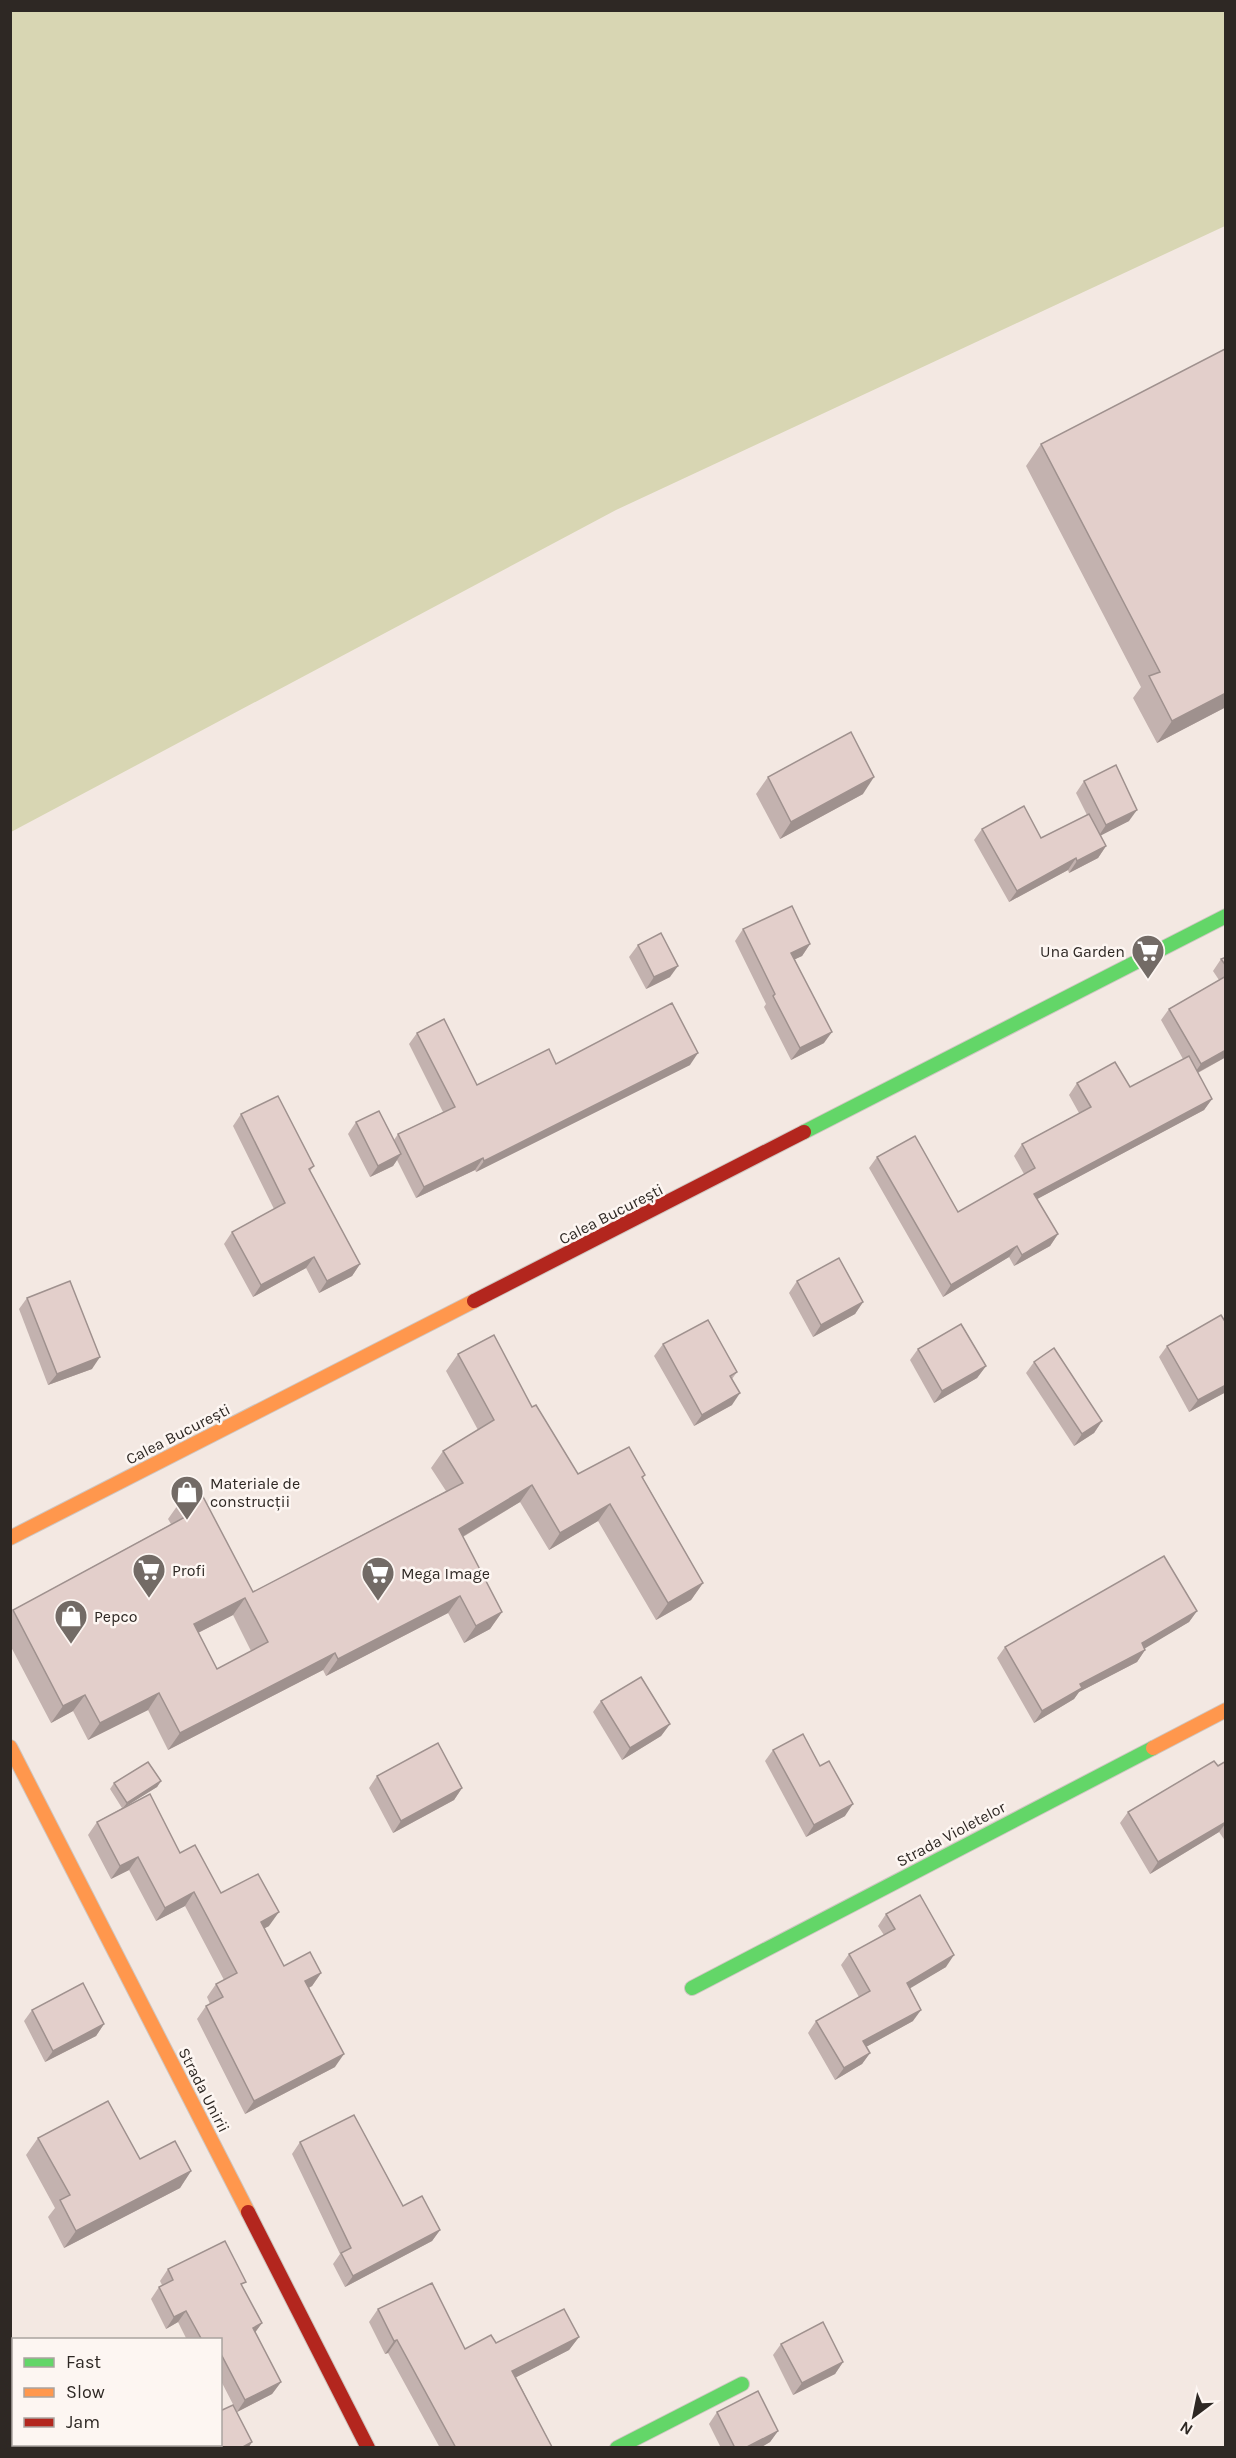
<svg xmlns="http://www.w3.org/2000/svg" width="1236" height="2458" font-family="Karla,sans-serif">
  <rect width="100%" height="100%" fill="#f3e8e2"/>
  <!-- green -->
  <polygon fill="#d8d6b3" points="11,10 1225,11 1225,226 616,510 11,832"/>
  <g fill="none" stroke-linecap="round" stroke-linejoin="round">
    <!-- fast casing -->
    <g stroke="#cec6c1" stroke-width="16">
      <g id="fast">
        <polyline points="804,1132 1226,916"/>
        <polyline points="692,1988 1153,1748"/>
        <polyline points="617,2448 742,2384"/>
      </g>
    </g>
    <!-- slow casing -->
    <g stroke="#cec6c1" stroke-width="16">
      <g id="slow">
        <polyline points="10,1538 474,1301"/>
        <polyline points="10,1747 248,2212"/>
        <polyline points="1153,1748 1226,1710"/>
      </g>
    </g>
    <!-- jam casing -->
    <g stroke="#cec6c1" stroke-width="16">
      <g id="jam">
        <polyline points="474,1301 804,1132"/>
        <polyline points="248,2212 368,2448"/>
      </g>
    </g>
    <!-- fast -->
    <use href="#fast" stroke="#63d668" stroke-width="14"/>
    <!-- slow -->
    <use href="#slow" stroke="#ff974d" stroke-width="14"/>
    <!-- jam -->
    <use href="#jam" stroke="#b3261e" stroke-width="14"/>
  </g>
  <!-- wall -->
  <g fill="#c3b2af" fill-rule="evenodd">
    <polygon points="1041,444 1226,707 1157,743 1133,698 1141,687 1026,466"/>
    <polygon points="768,777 863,794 780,839 756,794"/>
    <polygon points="1084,781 1129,821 1100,835 1106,846 1098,858 1069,873 1068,870 1009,902 974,840 982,829 1041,838 1087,815 1076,793"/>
    <polygon points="743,929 810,944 802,956 795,959 824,1043 791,1060 764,1007 766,1004 735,941"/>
    <polygon points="638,945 670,977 646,989 629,957"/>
    <polygon points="1226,957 1226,1057 1198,1073 1212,1099 1204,1110 1037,1199 1058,1234 1050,1246 1014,1266 1009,1257 943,1297 869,1168 877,1157 958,1212 1024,1174 1014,1156 1022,1144 1079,1113 1069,1095 1077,1083 1130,1087 1183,1059 1161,1020 1169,1009 1219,980 1213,971 1221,959"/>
    <polygon points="417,1033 477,1085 556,1064 690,1065 476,1172 475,1170 416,1198 397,1160 393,1166 370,1177 348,1134 356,1122 394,1140 398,1134 443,1112 409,1044"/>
    <polygon points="241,1114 314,1166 310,1171 360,1264 352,1276 319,1293 306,1268 253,1297 224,1244 232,1232 274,1209 233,1126"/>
    <polygon points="797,1281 863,1302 855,1314 813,1337 789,1293"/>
    <polygon points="27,1298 92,1369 48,1385 19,1309"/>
    <polygon points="663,1344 737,1372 732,1379 732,1405 694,1426 654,1356"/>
    <polygon points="1167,1346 1226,1392 1189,1412 1159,1357"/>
    <polygon points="918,1349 986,1366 977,1378 934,1403 910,1360"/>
    <path d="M458,1354L532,1407L578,1474L645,1475L643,1478L703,1583L691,1600L656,1620L598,1521L549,1550L520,1502L463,1537L502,1612L490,1629L464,1643L448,1613L326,1676L323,1670L168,1750L148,1710L88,1740L73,1711L51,1723L10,1645V1613L13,1610L171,1524L168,1519L180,1502L253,1592L446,1491L431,1468L443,1451L478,1430L446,1371ZM233,1615L251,1651L217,1669L198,1633Z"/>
    <polygon points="1034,1362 1102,1421 1094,1433 1074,1446 1026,1373"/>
    <polygon points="1197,1611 1189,1622 1144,1648 1145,1650 1137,1662 1079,1692 1074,1699 1034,1723 997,1658 1005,1647"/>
    <polygon points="601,1701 670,1724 661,1736 622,1760 593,1712"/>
    <polygon points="773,1750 845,1816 806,1837 765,1761"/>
    <polygon points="1226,1761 1226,1842 1219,1832 1150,1874 1120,1823 1128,1812"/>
    <polygon points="377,1776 462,1788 454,1800 393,1833 369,1788"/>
    <polygon points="161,1781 157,1787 125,1807 180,1853 221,1893 269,1926 264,1928 284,1966 321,1973 312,1986 309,1988 335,2067 245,2114 197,2019 206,2006 210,2004 207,1997 216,1984 224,1980 185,1906 156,1921 129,1870 111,1879 88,1835 97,1822 122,1808 110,1789 114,1783"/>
    <polygon points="886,1914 946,1967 909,1988 913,2021 866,2047 870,2053 862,2064 835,2080 808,2033 816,2021 859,1997 841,1965 849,1954 884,1935 878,1926"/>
    <polygon points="32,2010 104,2024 96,2036 45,2062 24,2021"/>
    <polygon points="38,2138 140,2159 191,2171 180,2188 64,2248 48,2217 55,2208 26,2155"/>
    <polygon points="300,2142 403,2206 440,2230 432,2241 345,2287 333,2264 340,2254 292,2154"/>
    <polygon points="168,2269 242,2286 262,2323 255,2332 281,2382 272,2394 237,2412 220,2379 220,2340 187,2340 178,2322 166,2329 151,2299 159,2287 162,2285 160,2281"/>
    <polygon points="378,2309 465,2349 496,2343 579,2337 569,2350 516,2377 552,2447 440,2448 388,2353 385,2354 369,2322"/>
    <polygon points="781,2344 843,2362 835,2374 793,2395 773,2355"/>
    <polygon points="717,2412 778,2431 770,2442 760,2448 721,2448 709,2424"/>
    <polygon points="252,2442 248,2448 184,2448 183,2445 220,2445"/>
  </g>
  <!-- shaded-wall -->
  <g fill="#9f918e">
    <polygon points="1226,693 1226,707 1157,743 1172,721"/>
    <polygon points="874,777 863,794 780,839 791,822"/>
    <polygon points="1137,810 1129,821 1098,837 1106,825"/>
    <polygon points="1106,846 1098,858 1069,873 1077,861"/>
    <polygon points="1076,858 1068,870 1009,902 1017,891"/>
    <polygon points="810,944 802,956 783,965 791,953"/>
    <polygon points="678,966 670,977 646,989 654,977"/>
    <polygon points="832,1032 824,1043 791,1060 800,1048"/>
    <polygon points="1226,1050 1226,1057 1193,1075 1201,1064"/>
    <polygon points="698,1053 690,1065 476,1172 484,1161"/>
    <polygon points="1212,1099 1204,1110 1026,1205 1034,1194"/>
    <polygon points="401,1154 393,1166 370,1177 378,1166"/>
    <polygon points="483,1158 475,1170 416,1198 424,1187"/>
    <polygon points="1058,1234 1050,1246 1014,1266 1022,1255"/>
    <polygon points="1017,1246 1009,1257 943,1297 951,1285"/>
    <polygon points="314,1257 306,1268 253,1297 261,1285"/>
    <polygon points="360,1264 352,1276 319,1293 327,1281"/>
    <polygon points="863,1302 855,1314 813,1337 821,1325"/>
    <polygon points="100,1357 92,1369 48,1385 57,1374"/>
    <polygon points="986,1366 977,1378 934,1403 942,1391"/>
    <polygon points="1226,1385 1226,1392 1189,1412 1198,1400"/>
    <polygon points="740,1393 732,1405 694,1426 702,1415"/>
    <polygon points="1102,1421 1094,1433 1074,1446 1082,1434"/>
    <polygon points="532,1485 520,1502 447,1546 459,1529"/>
    <polygon points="610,1504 598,1521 549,1550 560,1533"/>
    <polygon points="703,1583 691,1600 656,1620 668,1603"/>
    <polygon points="460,1596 448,1613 326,1676 338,1659"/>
    <polygon points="245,1598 233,1615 182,1641 194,1624"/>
    <polygon points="1197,1611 1189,1622 1134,1655 1142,1643"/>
    <polygon points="502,1612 490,1629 464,1643 476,1626"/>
    <polygon points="1145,1650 1137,1662 1079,1692 1074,1699 1034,1723 1042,1711 1080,1684"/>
    <polygon points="335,1653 323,1670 168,1750 180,1733"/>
    <polygon points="159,1693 148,1710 88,1740 100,1723"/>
    <polygon points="85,1695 73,1711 51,1723 63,1706"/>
    <polygon points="670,1724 661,1736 622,1760 630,1748"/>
    <polygon points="161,1781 157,1787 123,1808 127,1803"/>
    <polygon points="462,1788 454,1800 393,1833 401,1821"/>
    <polygon points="853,1804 845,1816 806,1837 814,1825"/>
    <polygon points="1226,1822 1226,1823 1219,1832 1150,1874 1158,1862"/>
    <polygon points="138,1857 129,1870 111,1879 120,1866"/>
    <polygon points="194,1892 185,1906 156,1921 165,1908"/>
    <polygon points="279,1912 269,1926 252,1935 261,1922"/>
    <polygon points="954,1955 946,1967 899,1995 907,1983"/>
    <polygon points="321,1973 312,1986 296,1994 305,1981"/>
    <polygon points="921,2010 913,2021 855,2053 863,2041"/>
    <polygon points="104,2024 96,2036 45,2062 53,2051"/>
    <polygon points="870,2053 862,2064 835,2080 844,2068"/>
    <polygon points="344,2054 335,2067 245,2114 254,2101"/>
    <polygon points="191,2171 180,2188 64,2248 76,2231"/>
    <polygon points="440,2230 432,2241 345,2287 353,2276"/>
    <polygon points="186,2311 178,2322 166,2329 174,2317"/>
    <polygon points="262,2323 254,2334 253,2328"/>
    <polygon points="579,2337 569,2350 503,2384 512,2371"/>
    <polygon points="397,2340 388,2353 385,2354 394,2341"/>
    <polygon points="843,2362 835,2374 793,2395 802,2383"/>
    <polygon points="281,2382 272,2394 237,2412 245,2400"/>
    <polygon points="778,2431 770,2442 760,2448 745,2448"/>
    <polygon points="252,2442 248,2448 241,2448"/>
  </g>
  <!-- building -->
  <g fill="#e3cfcb" stroke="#9f918e" stroke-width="1.5" fill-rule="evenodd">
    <polygon points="1225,349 1226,693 1172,721 1149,676 1160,672 1041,444"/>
    <polygon points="851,732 874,777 791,822 768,777"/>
    <polygon points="1116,765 1137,810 1106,825 1084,781"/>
    <polygon points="1024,806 1041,838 1089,814 1106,846 1077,861 1076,858 1017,891 982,829"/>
    <polygon points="792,906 810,944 791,953 832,1032 800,1048 773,996 775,994 743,929"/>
    <polygon points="661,933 678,966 654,977 638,945"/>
    <polygon points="1226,957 1226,966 1221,959"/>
    <polygon points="1226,976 1226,1050 1201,1064 1169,1009"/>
    <polygon points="672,1003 698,1053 484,1161 483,1158 424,1187 398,1134 455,1107 417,1033 444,1019 477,1085 549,1049 556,1064"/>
    <polygon points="1189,1056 1212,1099 1034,1194 1058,1234 1022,1255 1017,1246 951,1285 877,1157 915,1136 958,1212 1035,1168 1022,1144 1091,1107 1077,1083 1115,1062 1130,1087"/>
    <polygon points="278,1096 314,1166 309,1169 360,1264 327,1281 314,1257 261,1285 232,1232 285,1203 241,1114"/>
    <polygon points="379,1111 401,1154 378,1166 356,1122"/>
    <polygon points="839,1258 863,1302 821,1325 797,1281"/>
    <polygon points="70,1281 100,1357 57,1374 27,1298"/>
    <polygon points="1221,1315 1226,1323 1226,1385 1198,1400 1167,1346"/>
    <polygon points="708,1320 737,1372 730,1376 740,1393 702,1415 663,1344"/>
    <polygon points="961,1324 986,1366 942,1391 918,1349"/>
    <path d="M494,1335L532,1407L536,1405L578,1474L629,1447L645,1475L642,1477L703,1583L668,1603L610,1504L560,1533L532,1485L459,1529L502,1612L476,1626L460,1596L338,1659L335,1653L180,1733L159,1693L100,1723L85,1695L63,1706L13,1610L187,1516L180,1502L200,1491L253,1592L463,1483L443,1451L494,1420L458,1354ZM245,1598L268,1642L217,1669L194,1624Z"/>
    <polygon points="1054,1348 1102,1421 1082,1434 1034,1362"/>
    <polygon points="1164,1556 1197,1611 1142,1643 1145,1650 1080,1684 1082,1688 1042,1711 1005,1647"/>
    <polygon points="641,1677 670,1724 630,1748 601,1701"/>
    <polygon points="803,1734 820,1766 829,1761 853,1804 814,1825 773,1750"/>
    <polygon points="438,1743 462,1788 401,1821 377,1776"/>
    <polygon points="1214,1761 1218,1766 1226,1761 1226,1822 1158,1862 1128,1812"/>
    <polygon points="148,1762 161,1781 127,1803 114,1783"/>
    <polygon points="150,1794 180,1853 195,1845 221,1893 258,1874 279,1912 261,1922 284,1966 310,1952 321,1973 305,1981 344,2054 254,2101 206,2006 223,1997 216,1984 237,1973 194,1892 165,1908 138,1857 120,1866 97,1822"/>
    <polygon points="920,1895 954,1955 907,1983 921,2010 863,2041 870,2053 844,2068 816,2021 870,1991 849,1954 895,1929 886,1914"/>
    <polygon points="83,1983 104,2024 53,2051 32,2010"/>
    <polygon points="108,2101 140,2159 175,2141 191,2171 76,2231 60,2200 70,2195 38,2138"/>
    <polygon points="354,2115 403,2206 422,2196 440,2230 353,2276 341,2253 351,2248 300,2142"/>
    <polygon points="225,2241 246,2282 241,2284 262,2323 253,2328 281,2382 245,2400 220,2352 220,2340 202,2340 186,2311 174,2317 159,2287 173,2280 168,2269"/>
    <polygon points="432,2283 465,2349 491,2335 496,2343 564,2309 579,2337 512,2371 552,2447 456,2448 397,2340 394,2341 378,2309"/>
    <polygon points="823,2322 843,2362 802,2383 781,2344"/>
    <polygon points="758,2391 778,2431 745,2448 735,2448 717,2412"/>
    <polygon points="233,2405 252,2442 241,2448 199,2448 197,2445 220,2445 220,2411"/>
  </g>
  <!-- icons -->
  <defs>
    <g id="supermarket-pin" transform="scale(1.725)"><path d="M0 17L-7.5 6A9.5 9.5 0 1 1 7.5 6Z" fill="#736b66" stroke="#fdf6f2"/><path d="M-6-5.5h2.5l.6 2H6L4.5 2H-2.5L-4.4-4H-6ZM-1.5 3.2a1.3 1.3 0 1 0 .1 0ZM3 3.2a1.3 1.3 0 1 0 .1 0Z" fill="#fff"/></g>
    <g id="shop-pin" transform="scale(1.725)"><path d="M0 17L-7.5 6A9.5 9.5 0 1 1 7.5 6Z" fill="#736b66" stroke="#fdf6f2"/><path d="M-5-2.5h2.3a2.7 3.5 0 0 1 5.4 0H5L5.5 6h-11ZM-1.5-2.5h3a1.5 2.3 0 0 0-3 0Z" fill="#fff"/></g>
  </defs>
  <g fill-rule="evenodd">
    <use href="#supermarket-pin" x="1148" y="951"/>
    <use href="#shop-pin" x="187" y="1492"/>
    <use href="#supermarket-pin" x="149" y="1570"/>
    <use href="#supermarket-pin" x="378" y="1573"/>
    <use href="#shop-pin" x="71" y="1616"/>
  </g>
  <g text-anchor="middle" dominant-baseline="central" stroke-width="5" stroke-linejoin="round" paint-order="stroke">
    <!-- poi labels -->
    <g font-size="16" fill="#2e2824" stroke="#fdf6f2" text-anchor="start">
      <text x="1125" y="951" text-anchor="end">Una Garden</text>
      <text x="210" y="1483">Materiale de<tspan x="210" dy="18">construcții</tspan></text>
      <text x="172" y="1570">Profi</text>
      <text x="401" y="1573">Mega Image</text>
      <text x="94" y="1616">Pepco</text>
    </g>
    <!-- street labels -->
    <g font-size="16" fill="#2e2824" stroke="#fdf6f2">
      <text transform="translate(611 1214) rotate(-27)">Calea București</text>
      <text transform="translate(178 1434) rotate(-27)">Calea București</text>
      <text transform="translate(951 1834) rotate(-28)">Strada Violetelor</text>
      <text transform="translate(204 2090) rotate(63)">Strada Unirii</text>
    </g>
  </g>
  <!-- border -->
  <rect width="1236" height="2458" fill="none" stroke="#2e2824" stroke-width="24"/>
  <!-- legend -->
  <rect x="12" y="2338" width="210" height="108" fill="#fdf6f2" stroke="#aaa4a0" stroke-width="1.5"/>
  <rect x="24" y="2358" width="30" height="9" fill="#63d668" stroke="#aaa4a0" stroke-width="1.5"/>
  <text x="66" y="2368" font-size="18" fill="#2e2824">Fast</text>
  <rect x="24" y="2388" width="30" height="9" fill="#ff974d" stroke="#aaa4a0" stroke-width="1.5"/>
  <text x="66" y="2398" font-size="18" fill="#2e2824">Slow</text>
  <rect x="24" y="2418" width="30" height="9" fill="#b3261e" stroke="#aaa4a0" stroke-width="1.5"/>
  <text x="66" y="2428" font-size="18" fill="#2e2824">Jam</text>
  <!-- north arrow -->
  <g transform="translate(1194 2416) rotate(212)" stroke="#fdf6f2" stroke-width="4.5" paint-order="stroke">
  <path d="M0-4.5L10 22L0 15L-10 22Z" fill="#2e2824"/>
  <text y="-9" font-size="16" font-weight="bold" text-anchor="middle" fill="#2e2824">N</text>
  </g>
</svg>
